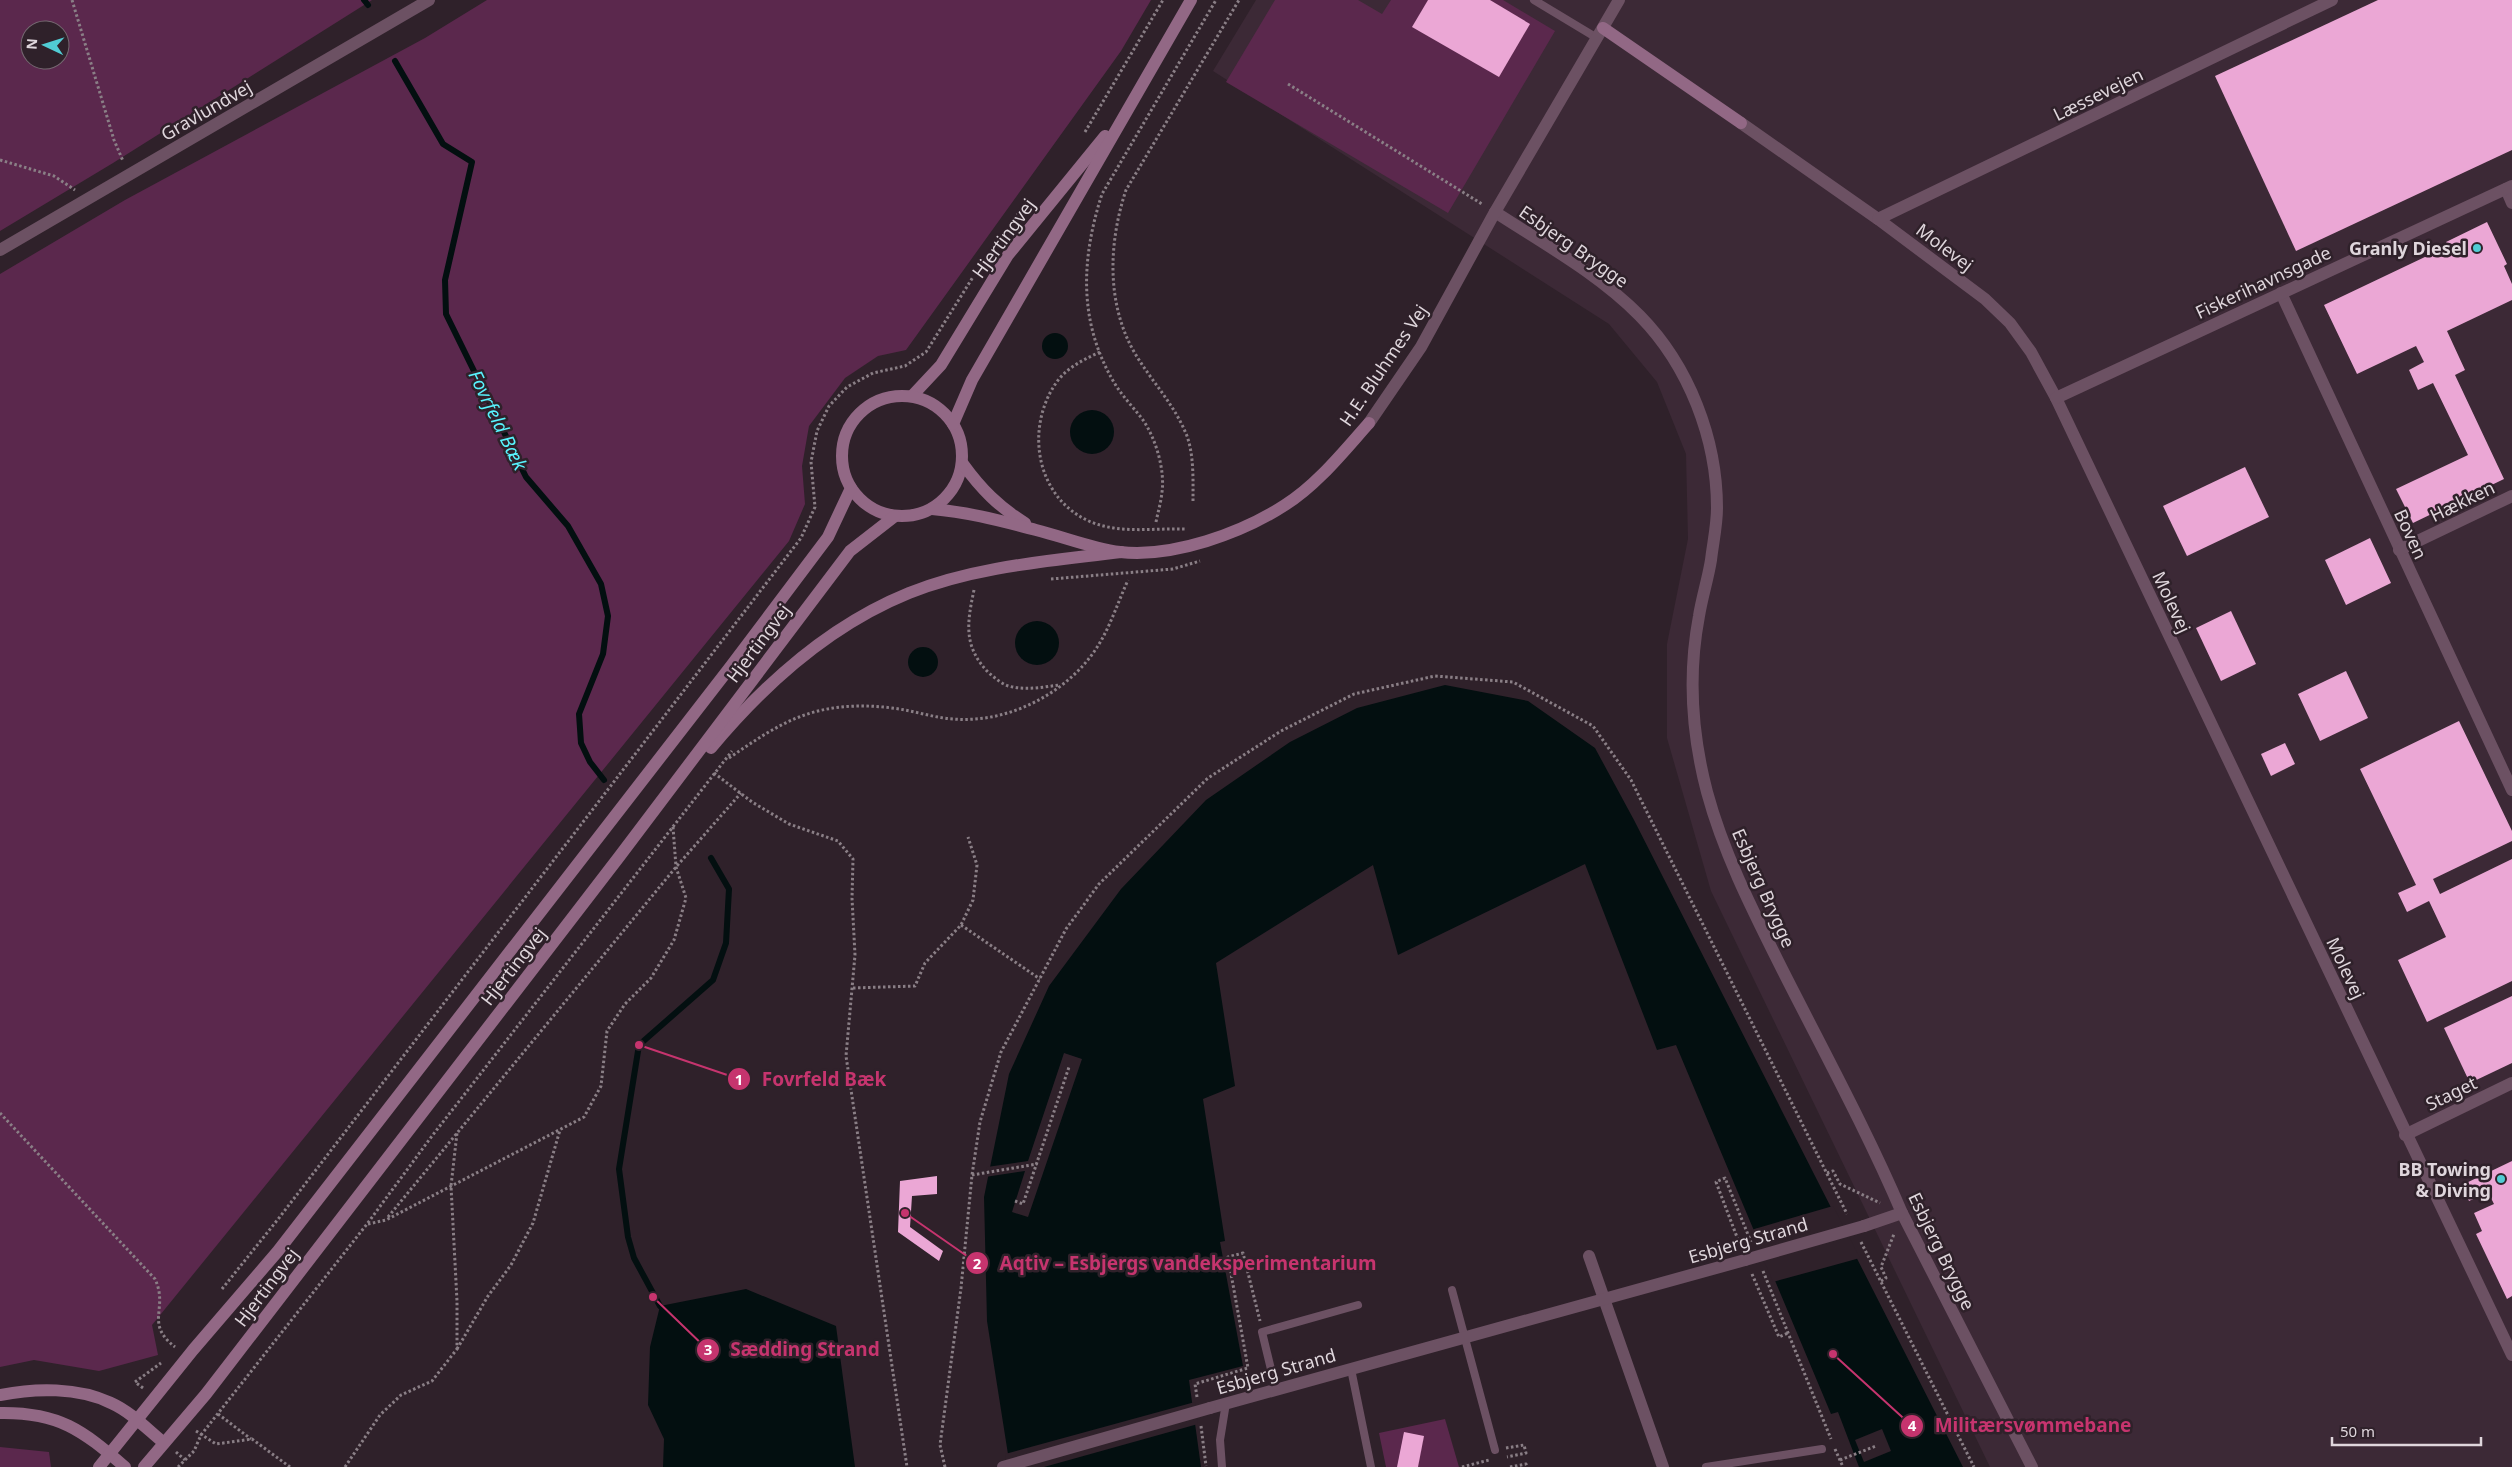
<svg xmlns="http://www.w3.org/2000/svg" width="2512" height="1467" font-family="'Noto Sans',sans-serif">
  <rect width="100%" height="100%" fill="#2f212a"/>
  <!-- built -->
  <polygon fill="#3c2936" points="1256,0 2512,0 2512,1467 1990,1467 1711,891 1667,738 1667,644 1688,539 1686,454 1657,382 1609,324 1213,71"/>
  <!-- green -->
  <g fill="#5b284d" fill-rule="evenodd">
    <path d="M0,0H372L113,163L0,231ZM30,30H60V60H30Z"/>
    <polygon points="487,0 1151,0 1121,51 906,350 878,356 845,378 809,426 802,466 805,504 789,541 152,1325 158,1355 99,1371 34,1360 0,1367 0,274 125,200 425,38"/>
    <polygon points="1275,0 1358,0 1382,14 1391,0 1503,0 1555,31 1448,213 1226,82"/>
    <polygon points="1445,1419 1459,1467 1386,1467 1379,1433"/>
    <polygon points="0,1447 49,1452 51,1467 0,1467"/>
  </g>
  <!-- water -->
  <g fill="#030f10">
    <circle cx="1055" cy="346" r="13"/>
    <circle cx="1092" cy="432" r="22"/>
    <circle cx="1037" cy="643" r="22"/>
    <circle cx="923" cy="662" r="15"/>
    <polygon points="1445,685 1528,701 1595,748 1634,820 1963,1467 1859,1467 1838,1412 1831,1414 1676,1045 1657,1050 1585,864 1398,955 1373,865 1216,963 1235,1086 1203,1099 1225,1241 1220,1242 1243,1366 1189,1380 1201,1467 1010,1467 987,1321 984,1197 1009,1074 1049,986 1121,889 1206,800 1290,742 1357,708"/>
    <polygon points="746,1289 836,1326 855,1467 663,1467 664,1439 648,1405 650,1347 660,1306"/>
  </g>
  <!-- pier -->
  <g fill="#2f212a">
    <polygon points="1064,1053 1082,1059 1028,1217 1012,1212 1025,1171 985,1177 987,1167 1028,1161"/>
    <polygon points="1833,1206 1860,1258 1773,1282 1751,1230"/>
    <polygon points="1195,1402 1198,1424 1044,1467 1007,1467 1005,1454"/>
    <polygon points="1882,1429 1891,1451 1864,1462 1855,1440"/>
  </g>
  <g fill="none" stroke-linecap="round" stroke-linejoin="round">
    <!-- stream -->
    <g stroke="#030f10" stroke-width="6">
      <polyline points="364,0 368,5"/>
      <polyline points="395,61 443,144 472,162 445,280 446,314 526,477 568,526 601,584 608,616 603,654 579,714 581,743 590,762 604,780"/>
      <polyline points="660,1306 634,1258 628,1237 619,1169 639,1045 713,980 726,943 729,889 711,858"/>
    </g>
  </g>
  <!-- building -->
  <g fill="#eba7d5">
    <polygon points="1428,0 1490,0 1530,24 1499,77 1412,27"/>
    <polygon points="2378,0 2512,0 2512,150 2296,251 2215,76"/>
    <polygon points="2487,222 2507,264 2504,266 2512,284 2512,300 2447,331 2465,370 2455,375 2504,479 2413,523 2396,489 2468,455 2433,383 2418,390 2409,370 2424,362 2416,346 2357,374 2324,305 2448,246 2446,242"/>
    <polygon points="2245,467 2269,517 2187,556 2163,506"/>
    <polygon points="2370,538 2391,583 2346,605 2325,560"/>
    <polygon points="2231,611 2256,664 2221,681 2196,628"/>
    <polygon points="2346,671 2368,718 2320,741 2298,694"/>
    <polygon points="2459,721 2512,831 2512,841 2433,879 2440,894 2512,859 2512,981 2427,1022 2398,960 2446,937 2429,901 2407,912 2398,893 2416,885 2360,769"/>
    <polygon points="2285,743 2295,764 2271,776 2261,754"/>
    <polygon points="2512,996 2512,1063 2470,1083 2444,1028"/>
    <polygon points="2512,1161 2512,1296 2507,1299 2476,1234 2482,1231 2474,1213 2494,1204 2488,1192 2469,1201 2462,1185"/>
    <polygon points="937,1176 937,1194 912,1196 910,1227 943,1251 939,1261 898,1232 900,1181"/>
    <polygon points="1404,1432 1424,1436 1418,1467 1397,1467"/>
  </g>
  <g fill="none" stroke-linecap="round" stroke-linejoin="round">
    <!-- path -->
    <g stroke="#8a7f86" stroke-width="3" stroke-dasharray="2.5 2.5" stroke-linecap="butt">
      <polyline points="72,0 114,140 123,161"/>
      <polyline points="1288,84 1482,204"/>
      <polyline points="1085,132 1163,0"/>
      <polyline points="0,160 54,176 75,190"/>
      <polyline points="1017,215 1029,200"/>
      <path d="M1100,352C1085,359 1070,366 1059,379C1024,424 1034,498 1091,522C1121,534 1153,528 1185,529"/>
      <path d="M1193,501C1193,480 1194,456 1187,436C1174,403 1150,380 1133,350C1106,301 1109,241 1126,190L1239,0"/>
      <path d="M1156,522C1158,512 1161,502 1162,492C1165,470 1156,439 1143,420C1134,408 1123,397 1115,384C1078,323 1081,259 1102,194L1216,0"/>
      <polyline points="1051,579 1173,569 1200,561"/>
      <path d="M974,590C967,623 963,647 989,673C996,679 1004,686 1013,687C1028,690 1044,687 1059,685"/>
      <path d="M729,758C757,739 785,719 818,711C846,704 877,705 905,710C921,713 937,718 953,719C1011,724 1074,690 1102,639C1112,621 1119,600 1128,580"/>
      <polyline points="714,773 752,802 789,824 838,841 853,859 852,898 855,955 846,1056 907,1467"/>
      <polyline points="961,925 1040,979"/>
      <polyline points="853,988 915,986 925,963 961,925 973,900 977,865 968,837"/>
      <path d="M0,1113L155,1279C169,1309 144,1323 175,1347"/>
      <polyline points="1827,1173 1833,1171 1840,1184 1880,1203"/>
      <polyline points="972,1175 1037,1164"/>
      <polyline points="1015,1201 1023,1204 1069,1067"/>
      <polyline points="388,1217 676,867 741,793"/>
      <polyline points="368,1224 386,1220 584,1117 601,1086 607,1031 625,1004 651,978 674,940 686,898 676,867 673,827"/>
      <polyline points="1861,1242 1974,1467"/>
      <polyline points="1740,1245 1716,1182 1725,1178 1751,1242"/>
      <polyline points="1763,1271 1831,1439"/>
      <polyline points="1752,1274 1779,1337 1788,1333"/>
      <polyline points="1881,1281 1886,1278 1881,1267 1894,1234"/>
      <polyline points="222,1289 279,1218 801,538 815,507 811,462 817,431 829,406 847,387 873,373 905,366 926,352 973,277"/>
      <polyline points="457,1349 488,1296 511,1265 533,1223 560,1130"/>
      <polyline points="143,1388 135,1382 161,1363"/>
      <polyline points="1197,1397 1195,1384 1248,1368 1228,1257 1243,1253 1260,1321"/>
      <polyline points="218,1414 251,1439"/>
      <polyline points="1201,1426 1206,1466"/>
      <polyline points="196,1431 216,1444 252,1439 290,1467"/>
      <polyline points="1506,1448 1524,1445 1526,1453 1507,1457"/>
      <polyline points="1835,1449 1843,1467"/>
      <polyline points="176,1452 185,1460"/>
      <polyline points="1840,1460 1876,1446"/>
      <polyline points="178,1467 194,1451 201,1435 367,1224 432,1136 732,751"/>
      <polyline points="345,1467 380,1415 401,1395 432,1381 457,1349 457,1301 451,1186 457,1133"/>
      <polyline points="945,1467 940,1445 961,1288 972,1175 980,1122 1001,1052 1066,929 1099,884 1208,778 1281,731 1354,694 1435,676 1513,682 1593,726 1631,780 1847,1214"/>
      <polyline points="1462,1467 1489,1460"/>
      <polyline points="1510,1467 1526,1464 1527,1467"/>
    </g>
    <!-- lane -->
    <g stroke="#6c5163" stroke-width="8">
      <polyline points="1534,0 1597,38"/>
      <polyline points="1452,1290 1495,1450"/>
      <polyline points="1351,1369 1371,1467"/>
      <polyline points="1276,1390 1262,1332 1358,1305"/>
      <polyline points="1222,1467 1220,1440 1226,1403"/>
      <polyline points="1706,1467 1822,1449"/>
    </g>
    <!-- street -->
    <g stroke="#6c5163" stroke-width="12">
      <polyline points="1741,123 1878,219 1985,299 2010,323 2031,352 2056,398 2512,1355"/>
      <polyline points="2506,189 2512,203"/>
      <path d="M1495,212C1544,244 1599,274 1640,316C1689,366 1717,439 1717,508C1717,525 1713,543 1711,560C1708,579 1702,597 1699,616C1688,674 1692,735 1707,792C1724,855 1754,913 1783,971C1824,1052 1867,1131 1902,1213L2032,1467"/>
      <polyline points="1878,219 2332,0"/>
      <polyline points="0,250 429,0"/>
      <polyline points="2281,293 2512,790"/>
      <polyline points="2056,398 2512,186"/>
      <polyline points="1369,423 1421,347 1495,212 1619,0"/>
      <polyline points="2399,550 2512,496"/>
      <polyline points="2405,1135 2512,1083"/>
      <polyline points="1864,1226 1902,1213"/>
      <polyline points="1589,1256 1663,1467"/>
      <polyline points="1210,1408 1745,1260"/>
    </g>
    <!-- secondary -->
    <g stroke="#926885" stroke-width="12">
      <polyline points="1603,28 1741,123"/>
      <polyline points="912,396 941,365 1008,255 1105,136"/>
      <circle cx="902" cy="456" r="60"/>
      <polyline points="953,424 972,380 1191,0"/>
      <path d="M963,464C981,489 999,507 1025,523"/>
      <path d="M932,509C968,512 1001,521 1036,530C1064,537 1091,548 1120,552C1173,558 1242,533 1285,505C1317,485 1344,451 1369,423"/>
      <path d="M711,748C765,683 830,625 909,593C976,566 1051,561 1121,552"/>
      <path d="M0,1395C35,1388 78,1387 111,1403C131,1412 147,1429 164,1443"/>
      <path d="M0,1413C59,1412 82,1430 125,1467"/>
      <polyline points="99,1467 193,1350 278,1251 731,666 828,537 851,488"/>
      <polyline points="144,1467 206,1394 619,857 850,551 895,516"/>
    </g>
    <!-- street-bridge -->
    <g stroke="#6c5163" stroke-width="12">
      <polyline points="1745,1260 1864,1226"/>
      <polyline points="1003,1467 1210,1408"/>
    </g>
  </g>
  <!-- markers -->
  <g fill="#51ccd4" stroke="#2f212a" stroke-width="2">
    <circle cx="2477" cy="248" r="5"/>
    <circle cx="2501" cy="1179" r="5"/>
  </g>
  <g text-anchor="middle" dominant-baseline="central" stroke-width="5" stroke-linejoin="round" paint-order="stroke">
    <!-- street labels -->
    <g font-size="18" fill="#dfd6dc" stroke="#2f212a">
      <text transform="translate(2098 94) rotate(-26)">Læssevejen</text>
      <text transform="translate(206 110) rotate(-30)">Gravlundvej</text>
      <text transform="translate(1003 238) rotate(-54)">Hjertingvej</text>
      <text transform="translate(1574 246) rotate(35)">Esbjerg Brygge</text>
      <text transform="translate(1945 247) rotate(37)">Molevej</text>
      <text transform="translate(2263 282) rotate(-25)">Fiskerihavnsgade</text>
      <text transform="translate(1383 365) rotate(-56)">H.E. Bluhmes Vej</text>
      <text transform="translate(2462 501) rotate(-26)">Hækken</text>
      <text transform="translate(2411 534) rotate(65)">Boven</text>
      <text transform="translate(2172 602) rotate(65)">Molevej</text>
      <text transform="translate(758 643) rotate(-53)">Hjertingvej</text>
      <text transform="translate(1764 888) rotate(66)">Esbjerg Brygge</text>
      <text transform="translate(513 966) rotate(-52)">Hjertingvej</text>
      <text transform="translate(2346 968) rotate(65)">Molevej</text>
      <text transform="translate(2451 1093) rotate(-26)">Staget</text>
      <text transform="translate(1748 1240) rotate(-16)">Esbjerg Strand</text>
      <text transform="translate(1942 1251) rotate(64)">Esbjerg Brygge</text>
      <text transform="translate(266 1287) rotate(-53)">Hjertingvej</text>
      <text transform="translate(1276 1371) rotate(-16)">Esbjerg Strand</text>
    </g>
    <!-- poi labels -->
    <g font-size="18" font-weight="bold" fill="#dfd6dc" stroke="#2f212a" text-anchor="end">
      <text x="2467" y="248">Granly Diesel</text>
      <text x="2491" y="1169">BB Towing<tspan x="2491" dy="21">&amp; Diving</tspan></text>
    </g>
    <!-- water labels -->
    <g font-size="19" font-style="italic" fill="#58f3fd" stroke="#2f212a">
      <text transform="translate(498 420) rotate(64)">Fovrfeld Bæk</text>
    </g>
  </g>
  <!-- callouts -->
  <path fill="none" stroke="#c6346e" stroke-width="2" d="M639 1045L739 1079M905 1213L977 1263M653 1297L708 1350M1833 1354L1912 1426"/>
  <g fill="#c6346e" stroke="#2f212a" stroke-width="2">
    <circle cx="639" cy="1045" r="5"/>
    <circle cx="905" cy="1213" r="5"/>
    <circle cx="653" cy="1297" r="5"/>
    <circle cx="1833" cy="1354" r="5"/>
    <circle cx="739" cy="1079" r="12"/>
    <circle cx="977" cy="1263" r="12"/>
    <circle cx="708" cy="1350" r="12"/>
    <circle cx="1912" cy="1426" r="12"/>
  </g>
  <g font-size="15" text-anchor="middle" font-weight="bold" fill="#fff">
    <text x="739" y="1085">1</text>
    <text x="977" y="1269">2</text>
    <text x="708" y="1355">3</text>
    <text x="1912" y="1431">4</text>
  </g>
  <g font-size="19" text-anchor="middle" font-weight="bold" fill="#c6346e" stroke="#2f212a" stroke-width="5" stroke-linejoin="round" paint-order="stroke">
    <text x="824" y="1086">Fovrfeld Bæk</text>
    <text x="1188" y="1270">Aqtiv – Esbjergs vandeksperimentarium</text>
    <text x="805" y="1356">Sædding Strand</text>
    <text x="2033" y="1432">Militærsvømmebane</text>
  </g>
  <!-- north arrow -->
  <g transform="translate(45 45) rotate(274)"><circle r="24" fill="#2f212a" stroke="#756971"/>
  <path d="M0-4L9 19L0 12L-9 19Z" fill="#51ccd4"/>
  <text y="-8" font-size="14" font-weight="bold" text-anchor="middle" fill="#dfd6dc">N</text>
  </g>
  <!-- scale -->
  <path d="M2332 1437v8h149v-8" fill="none" stroke="#dfd6dc" stroke-width="2.5"/>
  <text x="2340" y="1437" font-size="15" fill="#dfd6dc" stroke="#2f212a" stroke-width="4" paint-order="stroke">50 m</text>
</svg>
